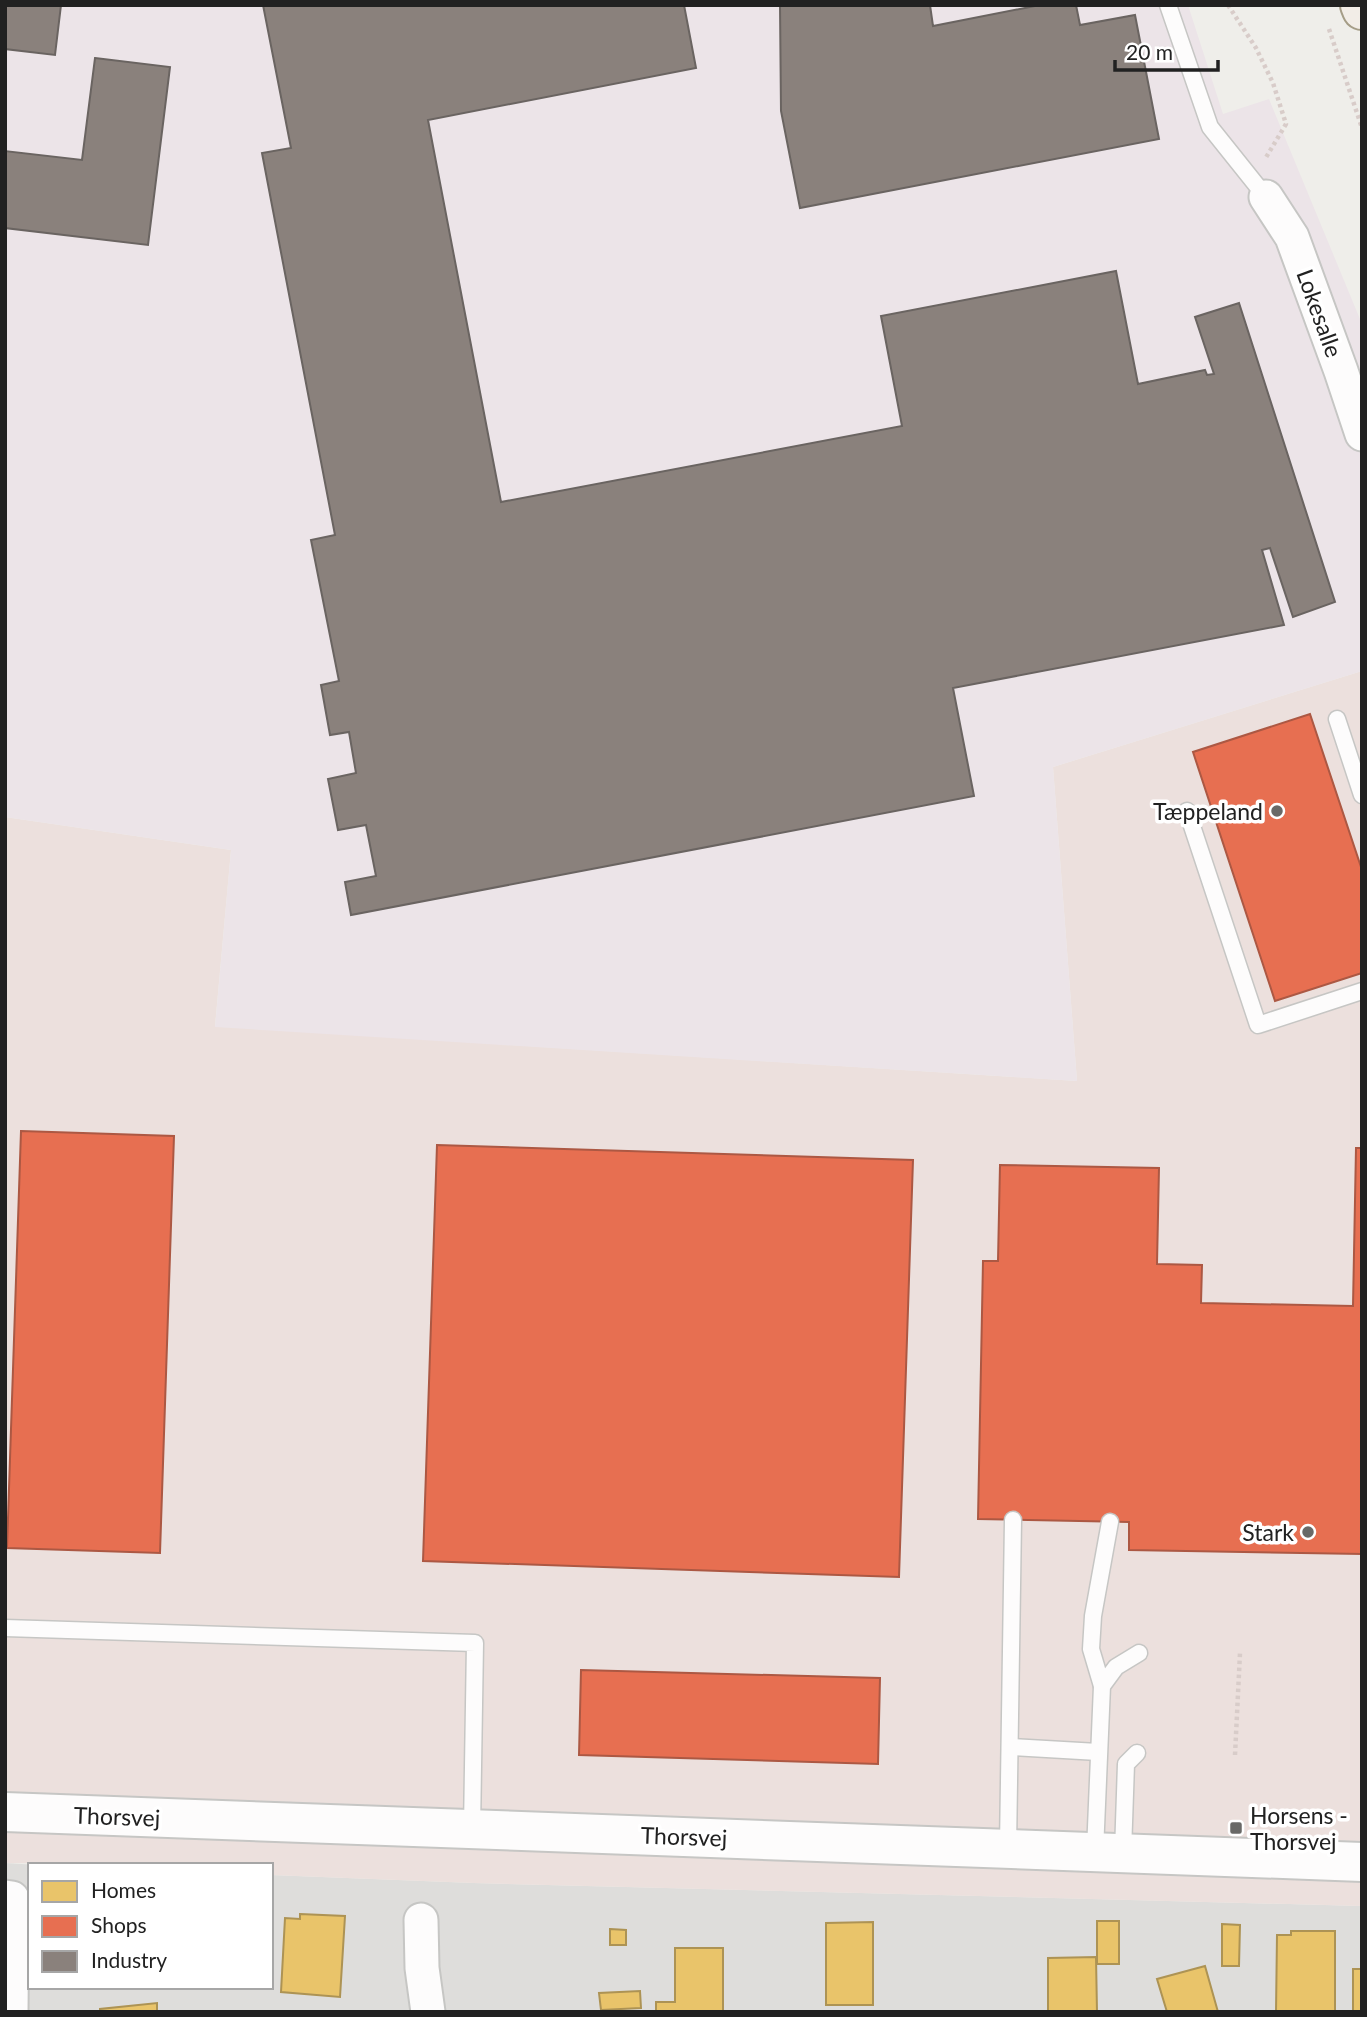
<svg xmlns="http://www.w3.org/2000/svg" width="1367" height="2017" font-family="Lato,sans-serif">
  <rect width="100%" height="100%" fill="#efeeea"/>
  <!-- residential -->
  <polygon fill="#dedddb" points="5,1863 38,1865 30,1865 30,1987 271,1987 271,1875 474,1883 1362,1906 1362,2012 5,2012"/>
  <!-- commercial -->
  <polygon fill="#ece0dd" points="1362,671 1362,1906 474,1883 271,1875 271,1865 5,1863 5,817 231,850 215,1026 1077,1081 1053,767"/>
  <!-- industrial -->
  <polygon fill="#ece4e8" points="5,5 1188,5 1223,114 1269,99 1362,324 1362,671 1053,767 1077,1081 215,1027 231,850 5,817"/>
  <!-- homes -->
  <g fill="#e9c46a" stroke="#ad9354" stroke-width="2">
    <polygon points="300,1914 345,1916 340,1997 281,1992 285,1918 300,1919"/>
    <rect x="1097" y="1921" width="22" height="43"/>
    <polygon points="873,1922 873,2005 826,2005 826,1923"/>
    <polygon points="1222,1924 1240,1925 1239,1966 1222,1966"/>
    <polygon points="610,1929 626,1930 626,1945 610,1945"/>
    <polygon points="1291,1931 1335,1931 1335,2012 1276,2012 1277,1935 1291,1935"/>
    <polygon points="675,1948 723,1948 723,2012 656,2012 656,2002 675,2002"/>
    <polygon points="1096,1957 1097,2012 1048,2012 1048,1958"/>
    <polygon points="1205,1966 1218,2012 1167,2012 1157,1979"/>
    <rect x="1353" y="1969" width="9" height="43"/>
    <polygon points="640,1991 641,2008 601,2010 599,1993"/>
    <polygon points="157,2003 157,2012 100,2012 100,2009"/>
  </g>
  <!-- shops -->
  <g fill="#e76f51" stroke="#ac5843" stroke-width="2">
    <polygon points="1310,714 1362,870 1362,973 1275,1001 1193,752"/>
    <polygon points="21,1131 174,1136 160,1553 7,1548"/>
    <polygon points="437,1145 913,1160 899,1577 423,1561"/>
    <polygon points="1356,1148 1362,1148 1362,1554 1129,1550 1129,1522 978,1519 983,1261 998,1261 1000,1165 1159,1168 1157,1264 1202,1265 1201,1303 1353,1306"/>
    <polygon points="581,1670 880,1678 878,1764 579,1755"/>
  </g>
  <!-- industry -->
  <g fill="#8a817c" stroke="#6a6461" stroke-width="2">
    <polygon points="5,5 61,5 55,55 5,49"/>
    <polygon points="263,5 684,5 696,68 428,120 501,502 902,426 881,316 1116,271 1138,384 1205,370 1207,375 1214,374 1195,317 1239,303 1335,602 1293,617 1270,548 1262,550 1284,625 953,688 974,796 351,915 345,882 376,876 366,825 338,830 328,779 356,773 349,732 330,735 321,685 339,681 311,540 335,535 262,153 291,148"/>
    <polygon points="780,5 930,5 933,26 1040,5 1076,5 1080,25 1135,15 1159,139 800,208 781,111"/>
    <polygon points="95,58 170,67 148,245 5,228 5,151 82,160"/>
  </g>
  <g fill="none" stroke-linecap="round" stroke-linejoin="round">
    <!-- service casing -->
    <g stroke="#c6c6c4" stroke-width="19">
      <g id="service">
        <polyline points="1168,5 1210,127 1266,197"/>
        <polyline points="1337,719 1362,795"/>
        <polyline points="1187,811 1258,1025 1362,991"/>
        <polyline points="5,1628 475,1643 472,1829"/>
        <polyline points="1102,1686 1091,1649 1093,1616 1110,1522"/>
        <polyline points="1010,1747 1098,1752"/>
        <polyline points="1008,1847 1013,1520"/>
        <polyline points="1095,1851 1102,1686 1116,1667 1139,1653"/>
        <polyline points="1123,1852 1126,1764 1137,1753"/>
      </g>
    </g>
    <!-- minor casing -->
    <g stroke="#c6c6c4" stroke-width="37">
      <g id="minor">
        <polyline points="1266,197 1292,237 1341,371 1362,434"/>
        <polyline points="5,1897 12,1898 11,2012"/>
        <polyline points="421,1920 422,1968 428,2012"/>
      </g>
    </g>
    <!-- tertiary casing -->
    <g stroke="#c6c6c4" stroke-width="42">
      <polyline id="tertiary" points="5,1812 1362,1862"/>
    </g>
    <!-- primary casing -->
    <g stroke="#a59d87" stroke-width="42">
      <polyline id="primary" points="1360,5 1362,10"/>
    </g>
    <!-- path -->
    <g stroke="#d8ccc9" stroke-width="4.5" stroke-dasharray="3.5 3.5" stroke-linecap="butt">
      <polyline points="1228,5 1256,48 1273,83 1286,124 1265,159"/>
      <polyline points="1329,29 1362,128"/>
      <polyline points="1235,1755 1240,1653"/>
    </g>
    <!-- service -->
    <use href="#service" stroke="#fdfcfc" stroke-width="16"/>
    <!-- minor -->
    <use href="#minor" stroke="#fdfcfc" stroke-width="33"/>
    <!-- tertiary -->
    <use href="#tertiary" stroke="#fdfcfc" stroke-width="38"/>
    <!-- primary -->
    <use href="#primary" stroke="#f2ede7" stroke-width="38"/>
  </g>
  <!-- markers -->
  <g fill="#696967" stroke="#fff" stroke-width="2.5">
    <circle cx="1277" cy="811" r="7"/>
    <circle cx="1308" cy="1532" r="7"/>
    <rect x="1229" y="1821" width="14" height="14" rx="3.5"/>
  </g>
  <g text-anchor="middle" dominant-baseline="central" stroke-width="7" stroke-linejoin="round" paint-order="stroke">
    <!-- street labels -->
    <g font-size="23" fill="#212121" stroke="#fff">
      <text transform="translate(1320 313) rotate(70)">Lokesalle</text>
      <text transform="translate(117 1816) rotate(2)">Thorsvej</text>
      <text transform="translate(684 1836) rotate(2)">Thorsvej</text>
    </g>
    <!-- poi labels -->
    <g font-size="23" fill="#212121" stroke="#fff" text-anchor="end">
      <text x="1263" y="811">Tæppeland</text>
      <text x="1294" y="1532">Stark</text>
      <text x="1250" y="1815" text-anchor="start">Horsens -<tspan x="1250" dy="26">Thorsvej</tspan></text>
    </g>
  </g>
  <!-- border -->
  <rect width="1367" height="2017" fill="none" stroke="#212121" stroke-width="14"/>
  <!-- legend -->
  <rect x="28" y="1863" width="245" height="126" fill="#ffffff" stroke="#a6a6a6" stroke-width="2"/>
  <rect x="42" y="1881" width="35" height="21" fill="#e9c46a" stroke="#a6a6a6" stroke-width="2"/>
  <text x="91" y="1898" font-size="21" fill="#212121">Homes</text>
  <rect x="42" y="1916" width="35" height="21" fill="#e76f51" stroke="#a6a6a6" stroke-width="2"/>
  <text x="91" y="1933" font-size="21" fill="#212121">Shops</text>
  <rect x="42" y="1951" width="35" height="21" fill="#8a817c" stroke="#a6a6a6" stroke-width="2"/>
  <text x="91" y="1968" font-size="21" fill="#212121">Industry</text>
  <!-- scale -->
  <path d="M1115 60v10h103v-10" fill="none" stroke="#212121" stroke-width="3.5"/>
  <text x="1126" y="60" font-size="21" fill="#212121" stroke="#ffffff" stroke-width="5" paint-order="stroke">20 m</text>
</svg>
